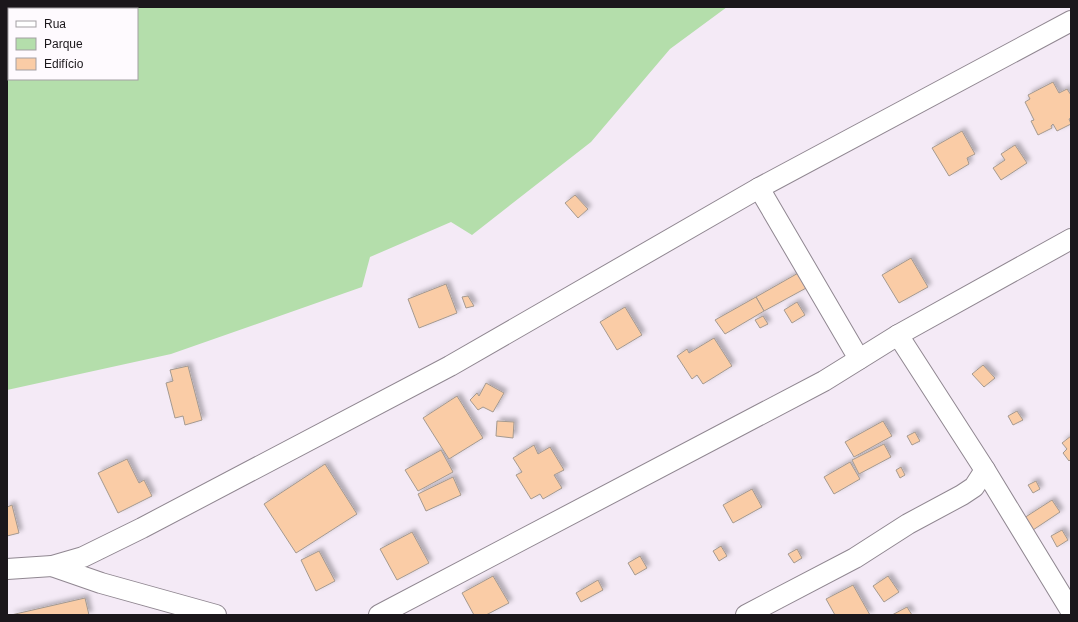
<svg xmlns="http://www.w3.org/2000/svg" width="1078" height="622" font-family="Helvetica,sans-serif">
  <defs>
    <filter id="shadow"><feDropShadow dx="3.5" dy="-3.5" stdDeviation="2" flood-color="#0004"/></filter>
  </defs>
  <rect width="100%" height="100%" fill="#f4eaf6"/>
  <!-- green -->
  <path fill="#b4deab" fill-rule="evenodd" d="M7,7H727L670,49L591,142L472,235L451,222L370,257L362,287L171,354L7,390ZM9,9H137V79H9Z"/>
  <!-- building -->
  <g fill="#facca6" stroke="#a49990" filter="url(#shadow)">
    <polygon points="1053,82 1059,93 1067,89 1071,95 1071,118 1069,119 1071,124 1057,131 1053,124 1051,126 1052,128 1038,135 1031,121 1034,120 1025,102 1030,99 1028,95"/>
    <polygon points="962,131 975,154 967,158 969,164 949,176 932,148"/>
    <polygon points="1015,145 1027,163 1001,180 993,168 1005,160 1001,154"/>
    <polygon points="575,195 588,209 578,218 565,203"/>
    <polygon points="911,258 928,287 899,303 882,275"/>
    <polygon points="800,272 808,287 764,311 756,297"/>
    <polygon points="446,284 457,313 419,328 408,299"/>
    <polygon points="468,296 474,306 466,308 462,297"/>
    <polygon points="756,297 764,311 725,334 715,320"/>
    <polygon points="797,302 805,315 792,323 784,310"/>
    <polygon points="625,307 642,335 617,350 600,322"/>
    <polygon points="763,316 768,324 760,328 755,320"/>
    <polygon points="714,338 732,366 703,384 697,375 692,379 677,356 687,349 689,353"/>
    <polygon points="983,365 995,378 984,387 972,374"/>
    <polygon points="188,366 202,420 185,425 183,416 175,418 166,383 173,381 170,370"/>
    <polygon points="486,383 504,393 493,412 483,407 478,410 470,400 477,393 479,396"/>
    <polygon points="457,396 483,438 449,459 423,418"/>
    <polygon points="1017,411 1023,420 1013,425 1008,416"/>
    <polygon points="497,421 514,422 513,438 496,436"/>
    <polygon points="883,421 892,436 854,457 845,442"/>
    <polygon points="915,432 920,441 912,445 907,436"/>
    <polygon points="1071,436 1071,459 1069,461 1063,453 1067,449 1062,443"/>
    <polygon points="884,444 891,457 859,474 852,460"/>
    <polygon points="534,445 538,454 550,447 564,470 554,475 562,488 543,499 540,494 531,499 516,475 522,472 513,458"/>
    <polygon points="441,450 453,472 418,491 405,470"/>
    <polygon points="127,459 139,483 144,480 152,496 118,513 98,473"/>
    <polygon points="850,462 860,479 834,494 824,477"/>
    <polygon points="325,464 357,514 296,553 264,504"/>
    <polygon points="901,467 905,475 900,478 896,470"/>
    <polygon points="453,477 461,495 426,511 418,494"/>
    <polygon points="1036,481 1040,489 1033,493 1028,485"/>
    <polygon points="752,489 762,507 733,523 723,505"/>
    <polygon points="1052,500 1060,512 1033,530 1024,518"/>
    <polygon points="12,505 19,533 7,536 7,507"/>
    <polygon points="1062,530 1068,540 1057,547 1051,536"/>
    <polygon points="412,532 429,563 397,580 380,549"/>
    <polygon points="721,546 727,556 719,561 713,551"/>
    <polygon points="797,549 802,558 794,563 788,554"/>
    <polygon points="319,551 335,581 316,591 301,560"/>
    <polygon points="640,556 647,568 635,575 628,563"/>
    <polygon points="493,576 509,603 486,615 474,615 462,593"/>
    <polygon points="888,576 899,592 884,602 873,586"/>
    <polygon points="598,580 603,590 581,602 576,593"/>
    <polygon points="853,585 870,615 835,615 826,599"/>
    <polygon points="85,598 89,615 11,615"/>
    <polygon points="907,607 912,615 892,615"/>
  </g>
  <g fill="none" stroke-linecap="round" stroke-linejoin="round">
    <!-- street casing -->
    <g stroke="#908791" stroke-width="22">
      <g id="street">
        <polyline points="759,188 859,359"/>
        <polyline points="898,335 985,470 1071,611"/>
        <polyline points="52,566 101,583 216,615"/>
        <polyline points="7,569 52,566 83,557 142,528 450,366 759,188 1071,21"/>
        <polyline points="379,615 824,381 898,335 1071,239"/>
        <polyline points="746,615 855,558 908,524 962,495 974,487 985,470"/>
      </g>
    </g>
    <!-- street -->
    <use href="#street" stroke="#fff" stroke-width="20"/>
  </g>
  <!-- border -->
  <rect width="1078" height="622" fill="none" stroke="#1b171b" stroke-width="16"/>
  <!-- legend -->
  <rect x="8" y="8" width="130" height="72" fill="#fefafe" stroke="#a39fa3"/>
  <rect x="16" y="21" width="20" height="6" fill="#ffffff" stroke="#a39fa3"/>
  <text x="44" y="28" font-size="12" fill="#1b171b">Rua</text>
  <rect x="16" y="38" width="20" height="12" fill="#b4deab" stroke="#a39fa3"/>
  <text x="44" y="48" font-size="12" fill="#1b171b">Parque</text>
  <rect x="16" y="58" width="20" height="12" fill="#facca6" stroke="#a39fa3"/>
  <text x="44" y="68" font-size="12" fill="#1b171b">Edifício</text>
</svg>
